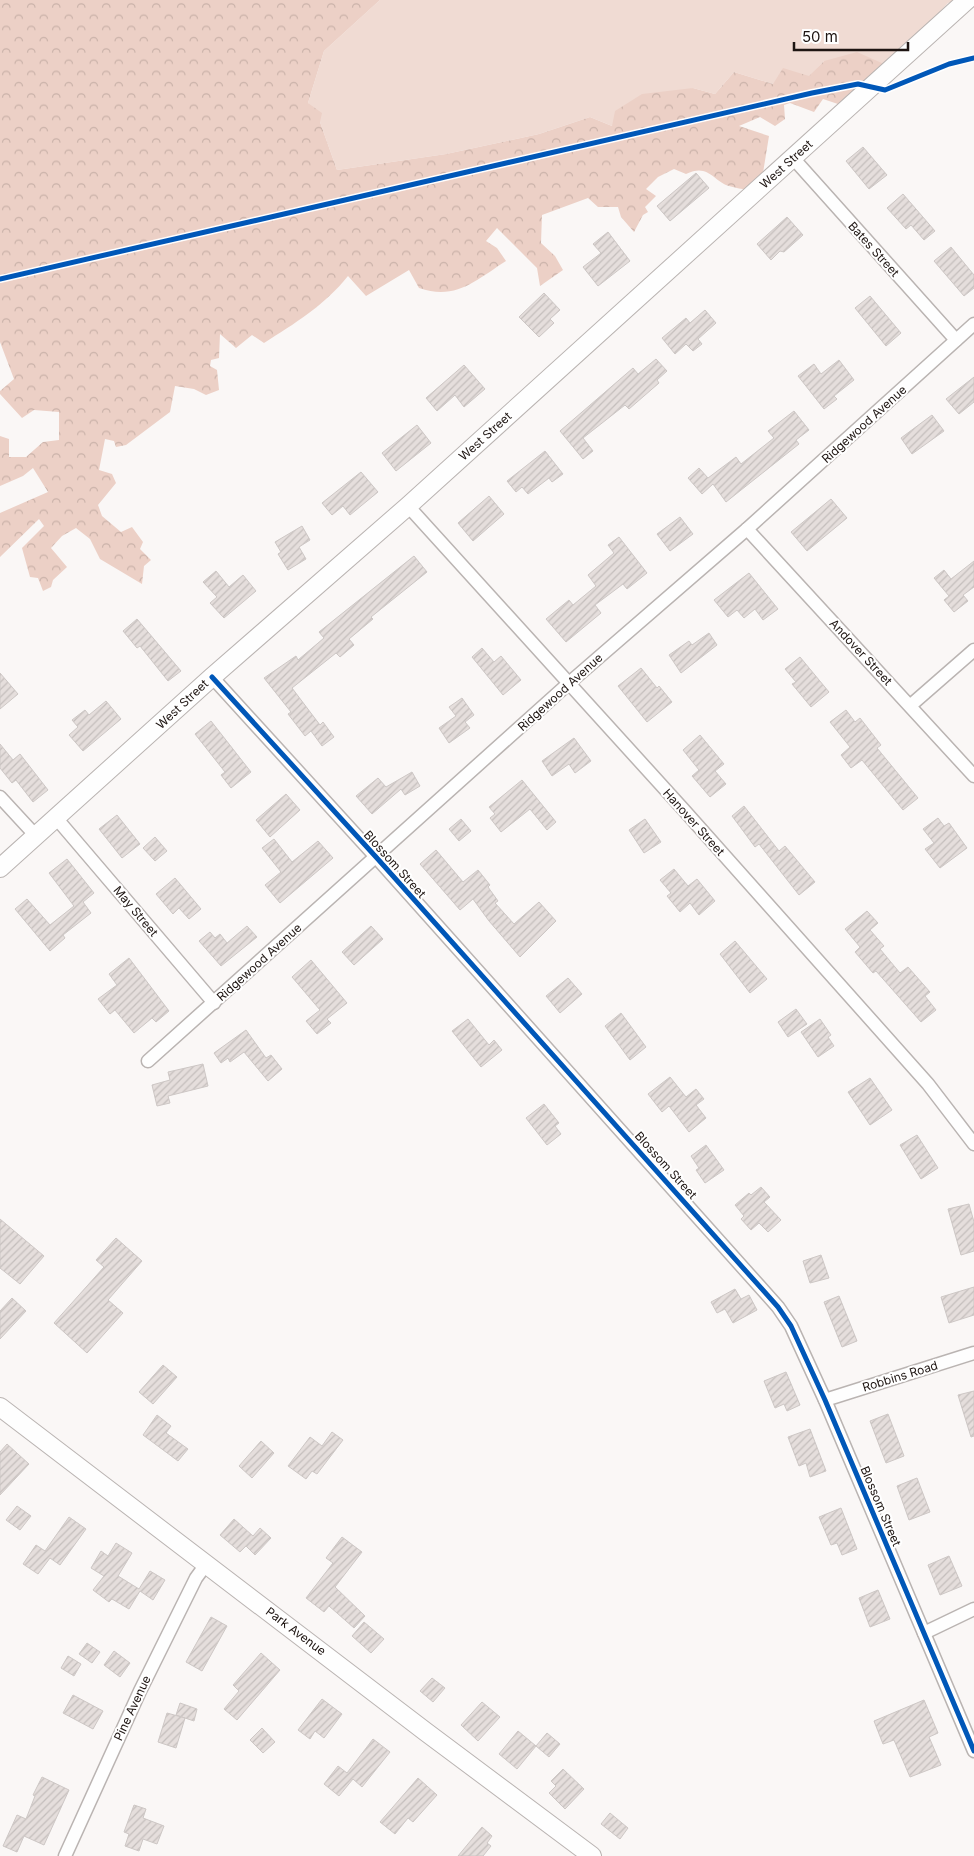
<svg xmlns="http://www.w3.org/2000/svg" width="974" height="1856" font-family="Inter,sans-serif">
  <defs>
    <pattern id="forest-crowns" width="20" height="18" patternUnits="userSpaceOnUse" patternTransform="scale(1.25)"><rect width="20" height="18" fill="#ecd0c6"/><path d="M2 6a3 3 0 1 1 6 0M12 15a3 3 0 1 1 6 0" fill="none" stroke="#cab2a9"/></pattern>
    <pattern id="building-hatch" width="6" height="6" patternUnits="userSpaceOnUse" patternTransform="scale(1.25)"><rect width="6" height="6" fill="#e5dedc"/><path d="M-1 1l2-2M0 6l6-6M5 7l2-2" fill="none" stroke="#c4bebc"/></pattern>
  </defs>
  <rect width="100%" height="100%" fill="#faf7f6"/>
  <!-- grass -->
  <polygon fill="#f0dbd3" points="380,0 961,0 948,3 909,46 884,64 824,61 809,77 773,84 734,72 715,94 693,88 612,126 590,117 539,134 446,154 337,170 320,122 308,103 324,51"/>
  <!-- forest -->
  <path fill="url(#forest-crowns)" d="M0,0H380L324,51L308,103L322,113L320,122L337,170L446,154L539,134L590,117L612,126L615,111L642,94L693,88L715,94L734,72L773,84L783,68L809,76L824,61L857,52L884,64L841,105L823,99L814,112L790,103L784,105L785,119L775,126L760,117L739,126L769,136L762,179L749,190C743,189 735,188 729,186C712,180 708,163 686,174L674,169L658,177L646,189L656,196L645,207L648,212L643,215L634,232L621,217L618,207H598L588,198L542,215L541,243L555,256L563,270L540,286L537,268L497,228L486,241L497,248L506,261C476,280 456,301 419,288L409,270L366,296L348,276C325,305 294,324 264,343L252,335L236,348L220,334L219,358L211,360L210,366L217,370L219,390L206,395L194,389L175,386L170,412L126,445L116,447L114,441L105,439L99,470L112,474L116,483L98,505L102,516L121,532L132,527L143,542L140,549L151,560L144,566L142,584L100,559L90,539L76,528L62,536L51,548L67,567L53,580L51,587L43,591L38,578L30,577L22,548L44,526L39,519L0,557V513L48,492L33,468L23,476L0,486V436L9,439V457H26L43,442L59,440V412L34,410L22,418L0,394V391L14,379L0,342Z"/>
  <!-- building -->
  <g fill="url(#building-hatch)" stroke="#cdc7c5">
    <polygon points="863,147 887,175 869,189 846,161"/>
    <polygon points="696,173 709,188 670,221 657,206"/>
    <polygon points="903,194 935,231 924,240 911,225 906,229 887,208"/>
    <polygon points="787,217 803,235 784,252 780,251 771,260 757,244"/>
    <polygon points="608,232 630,261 598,286 583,267 601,253 593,244"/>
    <polygon points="951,247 974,275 974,288 964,296 934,261"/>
    <polygon points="544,293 560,310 550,319 554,323 539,337 519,317"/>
    <polygon points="870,296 901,333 886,346 855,308"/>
    <polygon points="705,310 716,323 698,339 702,344 693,351 686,344 675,354 662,338 686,318 690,323"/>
    <polygon points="656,359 667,371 657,380 659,383 629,409 625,405 583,438 593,451 583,459 560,431 633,368 638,374"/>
    <polygon points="839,360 854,380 834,396 837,399 824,409 798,376 814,364 821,374"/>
    <polygon points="464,365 485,389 464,407 455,395 437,411 426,398"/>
    <polygon points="974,377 974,402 959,414 946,399"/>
    <polygon points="794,411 809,430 796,440 799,444 726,502 713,484 702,494 688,478 699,468 708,478 736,457 741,464 774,438 768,431"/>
    <polygon points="932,415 944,431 912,454 901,438"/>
    <polygon points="417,425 431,443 396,471 382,453"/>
    <polygon points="545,451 563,474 552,482 549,478 528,494 522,487 516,492 507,481"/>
    <polygon points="361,472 378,492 350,515 343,506 332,515 322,503"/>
    <polygon points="489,496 504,514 473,541 458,523"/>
    <polygon points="831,499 847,518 807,551 791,532"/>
    <polygon points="680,517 693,534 670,551 657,534"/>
    <polygon points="302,526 310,540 299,547 306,559 288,570 278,554 281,552 275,542"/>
    <polygon points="619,537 647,573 627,589 623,584 595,605 601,613 566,642 546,619 569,600 573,605 596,586 588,575 614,553 608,545"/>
    <polygon points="414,556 427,572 371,617 373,619 349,639 354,645 340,657 336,653 292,688 320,725 323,722 334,737 322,746 311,731 305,736 288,714 291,712 264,678 296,656 298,660 324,638 319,632"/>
    <polygon points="974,561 974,587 963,595 968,601 954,612 944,600 949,596 934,578 944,570 951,579"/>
    <polygon points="216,571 229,587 243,575 256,591 224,618 210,603 217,597 203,582"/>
    <polygon points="749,573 778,609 763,620 755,609 744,618 737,610 728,617 714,600"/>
    <polygon points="137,619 181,671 168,681 140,646 137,648 123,631"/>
    <polygon points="709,633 717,645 681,673 669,655 689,641 692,645"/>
    <polygon points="482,648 494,662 501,656 521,680 503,695 472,657"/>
    <polygon points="800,657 829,692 811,707 792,684 796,682 785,669"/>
    <polygon points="641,668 657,688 659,686 672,702 647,722 618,686"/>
    <polygon points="0,673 18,694 0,709"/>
    <polygon points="462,698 474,715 465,722 470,728 449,743 439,728 456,716 449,707"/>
    <polygon points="106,701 121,719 83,751 69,735 78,727 72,720 85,710 89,715"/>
    <polygon points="846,710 855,722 860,718 881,745 877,748 918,798 903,810 862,760 851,768 841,755 850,747 830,722"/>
    <polygon points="211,721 251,772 231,788 221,775 225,772 195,734"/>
    <polygon points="700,735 724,764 715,771 726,784 710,797 692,776 699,770 683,750"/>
    <polygon points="574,738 591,761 575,773 569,764 552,776 542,761"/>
    <polygon points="0,744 13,760 20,754 48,790 33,802 16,780 12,783 0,768"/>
    <polygon points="412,772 420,786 405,795 401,789 372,814 356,796 378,778 386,787"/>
    <polygon points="522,780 556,822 547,830 530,809 501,832 490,818 495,814 489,807"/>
    <polygon points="286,794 300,810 270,837 256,820"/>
    <polygon points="744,806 779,851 785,846 815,882 799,895 759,844 755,847 732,816"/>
    <polygon points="117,815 140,844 122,858 99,829"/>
    <polygon points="938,818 944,826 949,823 967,848 940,868 925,849 934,843 923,829"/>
    <polygon points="461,819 471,831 459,841 449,829"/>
    <polygon points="645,819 661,842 644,853 629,830"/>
    <polygon points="155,837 167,851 155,861 143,848"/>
    <polygon points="274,839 292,862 318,841 333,858 280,903 265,885 281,872 262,848"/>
    <polygon points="436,850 463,882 478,870 490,885 488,887 498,901 495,903 514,924 539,902 556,921 520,957 489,921 473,899 460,910 420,864"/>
    <polygon points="67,859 94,893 83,902 91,913 63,935 65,938 50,951 15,909 27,899 50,925 74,906 49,873"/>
    <polygon points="674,869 688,886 697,879 715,901 699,915 690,903 680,912 667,896 671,893 660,880"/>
    <polygon points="175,878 201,909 189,919 179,908 173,914 156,894"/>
    <polygon points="867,911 878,923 870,930 884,946 880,949 900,973 908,967 930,992 925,996 936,1010 921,1022 876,971 873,973 855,952 860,947 845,929"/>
    <polygon points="247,926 257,937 221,966 199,941 210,932 215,938 220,934 227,943"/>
    <polygon points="371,926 383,939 354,965 342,952"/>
    <polygon points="735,941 767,979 750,993 720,954"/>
    <polygon points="129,958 169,1011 156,1022 152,1018 134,1033 115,1010 110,1014 98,999 117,985 109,974"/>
    <polygon points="311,960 347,1003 327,1019 331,1023 317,1034 306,1021 320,1010 292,977"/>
    <polygon points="568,978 582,994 560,1013 546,996"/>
    <polygon points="796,1009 807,1024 788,1037 778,1022"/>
    <polygon points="621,1013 646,1047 630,1060 605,1026"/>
    <polygon points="468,1019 489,1045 494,1040 502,1050 481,1067 452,1031"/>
    <polygon points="820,1019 831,1035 828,1037 834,1046 818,1057 801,1032"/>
    <polygon points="246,1030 266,1058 271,1055 282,1069 268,1081 244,1052 230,1062 228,1058 221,1063 214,1053"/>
    <polygon points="203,1064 208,1086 168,1096 170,1103 157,1106 152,1085 170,1080 168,1072"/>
    <polygon points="670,1077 686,1097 696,1089 704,1099 696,1105 706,1118 689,1132 669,1106 662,1112 648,1094"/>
    <polygon points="870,1078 892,1110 870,1125 848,1092"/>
    <polygon points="544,1104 559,1123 555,1126 561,1134 547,1145 526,1118"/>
    <polygon points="917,1135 938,1168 921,1179 900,1145"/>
    <polygon points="706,1145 724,1170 705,1183 696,1170 699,1168 691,1156"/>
    <polygon points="761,1187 770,1197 764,1202 781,1220 768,1232 759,1223 751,1230 741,1219 744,1216 735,1205 749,1193 751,1195"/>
    <polygon points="969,1204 974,1222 974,1251 961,1255 948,1209"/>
    <polygon points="0,1219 44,1256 20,1284 0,1268"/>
    <polygon points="116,1238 142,1261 108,1300 123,1313 87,1353 54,1323 104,1267 96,1260"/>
    <polygon points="821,1255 829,1278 810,1283 803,1261"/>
    <polygon points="974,1287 974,1315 949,1323 941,1297"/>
    <polygon points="735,1289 741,1299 749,1295 757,1310 733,1323 725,1309 717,1313 711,1302"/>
    <polygon points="839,1296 857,1341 842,1347 824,1302"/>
    <polygon points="12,1298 26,1311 0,1339 0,1311"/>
    <polygon points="163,1365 177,1377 153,1404 139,1392"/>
    <polygon points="786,1372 800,1405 787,1411 784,1404 775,1408 764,1381"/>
    <polygon points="974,1391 974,1436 971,1437 958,1395"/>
    <polygon points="888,1414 904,1456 886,1463 870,1421"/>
    <polygon points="157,1415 171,1426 166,1433 188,1449 178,1461 143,1435"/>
    <polygon points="810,1429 826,1471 810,1477 806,1463 799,1466 788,1437"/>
    <polygon points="332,1432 343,1440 317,1474 312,1471 306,1479 288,1466 310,1437 322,1446"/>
    <polygon points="261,1441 274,1453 252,1478 239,1466"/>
    <polygon points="7,1444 29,1464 0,1495 0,1452"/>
    <polygon points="917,1478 930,1512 909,1520 897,1486"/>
    <polygon points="17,1506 31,1516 20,1530 6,1520"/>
    <polygon points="841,1508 857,1549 842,1555 837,1543 831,1545 819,1517"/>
    <polygon points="69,1517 86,1529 60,1565 50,1558 38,1574 23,1564 36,1545 45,1551"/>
    <polygon points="234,1519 253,1536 260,1528 271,1538 255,1555 246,1546 240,1552 220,1535"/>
    <polygon points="342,1537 362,1552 335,1587 365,1616 354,1628 329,1606 324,1612 306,1598 333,1563 326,1558"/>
    <polygon points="116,1543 132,1553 118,1576 139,1589 150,1571 165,1580 153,1600 140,1591 129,1609 112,1599 109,1602 93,1590 104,1576 91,1568 101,1551 108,1556"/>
    <polygon points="949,1556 962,1586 940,1595 928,1565"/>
    <polygon points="878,1590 890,1619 870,1627 859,1598"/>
    <polygon points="211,1617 227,1626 202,1671 186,1662"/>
    <polygon points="364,1622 384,1639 371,1653 352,1636"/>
    <polygon points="87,1643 100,1652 92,1663 79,1654"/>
    <polygon points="114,1651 130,1663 120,1677 104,1665"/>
    <polygon points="261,1653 280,1670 237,1720 224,1709 239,1691 233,1685"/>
    <polygon points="68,1656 81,1664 74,1676 61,1668"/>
    <polygon points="432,1678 445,1688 433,1702 420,1691"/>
    <polygon points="73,1695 103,1711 93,1729 63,1713"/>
    <polygon points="322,1699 342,1714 324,1738 315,1731 310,1739 298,1730"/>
    <polygon points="924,1700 938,1733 929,1737 941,1765 910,1777 894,1740 883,1744 874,1721"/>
    <polygon points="482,1702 500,1717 478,1741 461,1725"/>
    <polygon points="180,1703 197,1709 194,1721 176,1715"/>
    <polygon points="167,1713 185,1718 176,1748 158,1742"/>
    <polygon points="262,1728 275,1742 263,1753 250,1740"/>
    <polygon points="518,1731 536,1746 517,1769 499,1754"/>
    <polygon points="547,1733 560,1744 549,1757 536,1746"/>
    <polygon points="373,1739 390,1752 362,1787 353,1779 339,1796 324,1784 338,1766 347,1773"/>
    <polygon points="563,1769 584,1789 565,1809 549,1793 556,1786 551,1781"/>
    <polygon points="42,1777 69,1790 44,1845 24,1836 17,1852 3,1846 17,1815 26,1819 35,1796 33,1795"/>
    <polygon points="418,1778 437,1795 413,1822 408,1818 395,1834 380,1822"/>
    <polygon points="134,1805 146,1809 143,1818 164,1826 157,1844 143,1839 139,1851 125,1846 129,1834 124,1832"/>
    <polygon points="610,1813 628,1828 620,1839 601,1824"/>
    <polygon points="482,1827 492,1836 487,1843 491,1846 483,1856 458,1856"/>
  </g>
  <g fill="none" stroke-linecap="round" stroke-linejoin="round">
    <!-- street casing -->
    <g stroke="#bab4b2" stroke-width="15">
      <g id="street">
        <polyline points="793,158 956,340"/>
        <polyline points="408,506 683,809 928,1084 974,1144"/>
        <polyline points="747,529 974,776"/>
        <polyline points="212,677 376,857 778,1307 791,1326 825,1400 974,1751"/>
        <polyline points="911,705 974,650"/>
        <polyline points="0,797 36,836"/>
        <polyline points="57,819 214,1003"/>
        <polyline points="148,1061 568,684 747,529 974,324"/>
        <polyline points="825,1400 974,1353"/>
        <polyline points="924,1633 974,1609"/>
        <polyline points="65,1856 140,1691 196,1578 207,1563"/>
      </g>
    </g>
    <!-- secondary casing -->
    <g stroke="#bab4b2" stroke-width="20">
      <g id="secondary">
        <polyline points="0,868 212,677 408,506 967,0"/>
        <polyline points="0,1407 426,1732 592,1856"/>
      </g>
    </g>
    <!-- street -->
    <use href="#street" stroke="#fefefe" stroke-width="12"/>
    <!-- secondary -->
    <use href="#secondary" stroke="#fefefe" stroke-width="18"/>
    <!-- cycleway casing -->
    <g stroke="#fff" stroke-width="8">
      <g id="cycleway">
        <polyline points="0,279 812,93 858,84 885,90 949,64 974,58"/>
        <polyline points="212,677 376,857 778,1307 791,1326 825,1400 974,1751"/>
      </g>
    </g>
    <!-- cycleway -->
    <use href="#cycleway" stroke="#0057b8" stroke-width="5"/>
  </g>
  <g text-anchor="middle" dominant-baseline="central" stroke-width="4" stroke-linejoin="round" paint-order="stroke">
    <!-- street labels -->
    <g font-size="12" fill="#1e1512" stroke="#fff">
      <text transform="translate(786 164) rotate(-42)">West Street</text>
      <text transform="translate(874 249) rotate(48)">Bates Street</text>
      <text transform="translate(864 424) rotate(-42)">Ridgewood Avenue</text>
      <text transform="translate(485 436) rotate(-42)">West Street</text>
      <text transform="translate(861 652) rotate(47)">Andover Street</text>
      <text transform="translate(560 692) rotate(-42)">Ridgewood Avenue</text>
      <text transform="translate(182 704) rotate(-43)">West Street</text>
      <text transform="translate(694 822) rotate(48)">Hanover Street</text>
      <text transform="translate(395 864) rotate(48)">Blossom Street</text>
      <text transform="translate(136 911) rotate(50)">May Street</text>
      <text transform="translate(259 962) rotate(-42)">Ridgewood Avenue</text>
      <text transform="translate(666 1165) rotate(48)">Blossom Street</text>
      <text transform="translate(900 1376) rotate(-17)">Robbins Road</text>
      <text transform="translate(881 1506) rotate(67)">Blossom Street</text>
      <text transform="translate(296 1631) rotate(37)">Park Avenue</text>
      <text transform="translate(132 1708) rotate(-65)">Pine Avenue</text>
    </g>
  </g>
  <!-- scale -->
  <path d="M794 42v8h114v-8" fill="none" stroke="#1e1512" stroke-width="2.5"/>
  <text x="802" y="42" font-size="15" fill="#1e1512" stroke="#ffffff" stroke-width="4" paint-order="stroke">50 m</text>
</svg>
